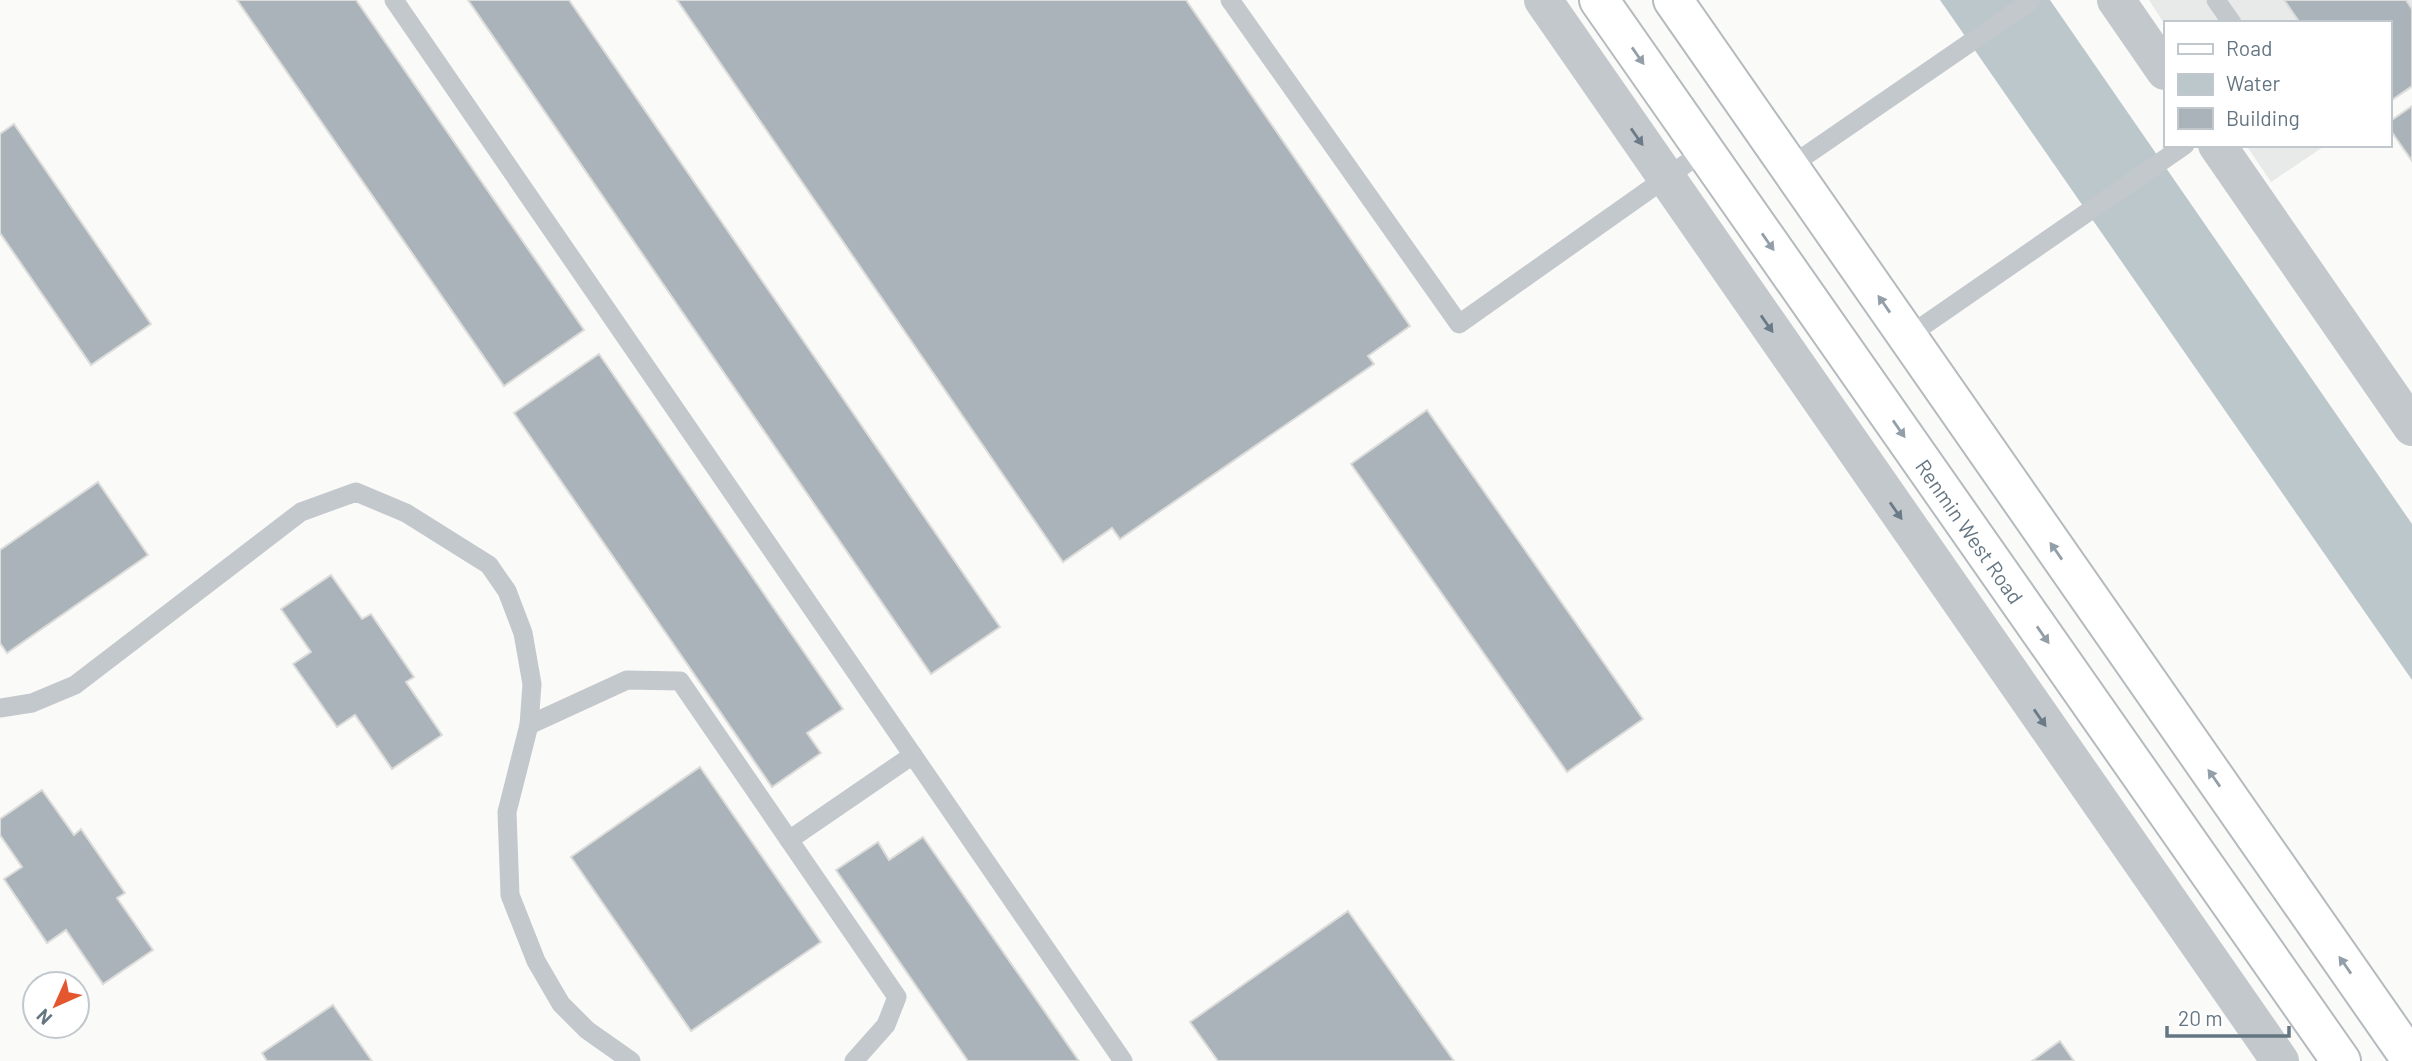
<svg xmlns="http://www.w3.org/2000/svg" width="2412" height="1061" font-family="Barlow,sans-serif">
  <rect width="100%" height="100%" fill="#fafaf8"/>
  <!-- built -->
  <g fill="#e8e9e9">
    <polygon points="2149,0 2412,0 2412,88 2389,103 2389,23 2165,23 2165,25"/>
    <polygon points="2246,145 2326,145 2271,182"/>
  </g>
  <!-- water -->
  <polygon fill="#bbc7cb" points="1940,0 2050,0 2412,524 2412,680"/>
  <!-- building -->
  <g fill="#aab3b9" stroke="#dcdcda" stroke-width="2">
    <polygon points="237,0 356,0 584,330 504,386"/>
    <polygon points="468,0 569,0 1000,627 931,674"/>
    <polygon points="677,0 1186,0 1410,326 1368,356 1374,364 1120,539 1112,528 1063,562"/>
    <polygon points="2284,0 2406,0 2412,9 2412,86 2389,102 2389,23 2300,23"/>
    <polygon points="2412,106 2412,161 2389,128 2389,122"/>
    <polygon points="14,124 151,324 91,365 0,233 0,134"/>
    <polygon points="599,354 843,709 807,733 821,753 772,787 514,413"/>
    <polygon points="1427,410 1643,719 1567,772 1351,464"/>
    <polygon points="98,482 148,555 7,653 0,643 0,550"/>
    <polygon points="331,575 362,619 371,614 414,677 406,682 442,735 392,769 355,715 337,727 293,664 311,652 281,609"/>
    <polygon points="700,767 821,942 691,1031 571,857"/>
    <polygon points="42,790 74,835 81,829 125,893 117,898 153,950 103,984 66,930 47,943 4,879 22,867 0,835 0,819"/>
    <polygon points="923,837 1079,1061 968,1061 836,870 878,842 889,860"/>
    <polygon points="1348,911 1454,1061 1218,1061 1190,1022"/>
    <polygon points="333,1005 372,1061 267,1061 262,1053"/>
    <polygon points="2060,1041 2074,1061 2032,1061"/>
  </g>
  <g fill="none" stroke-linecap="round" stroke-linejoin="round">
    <!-- primary casing -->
    <g stroke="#b5babe" stroke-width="42">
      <g id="primary">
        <path id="s1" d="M1599,0L2341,1061"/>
        <polyline points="1673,0 2412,1061"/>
      </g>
    </g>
    <!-- lane -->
    <g stroke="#c3c8cc" stroke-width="19">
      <polyline points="394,0 1123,1061"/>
      <polyline points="1230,0 1459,324 1704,151"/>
      <polyline points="2216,0 2232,23"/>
      <polyline points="1789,167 2032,0"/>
      <polyline points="1907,337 2185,145"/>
      <polyline points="0,708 32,703 75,685 301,512 356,492 406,513 489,565 507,591 523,633 532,684 529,725 507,812 510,895 536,961 561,1004 587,1030 631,1061"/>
      <polyline points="529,725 627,680 680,681 897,997 886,1025 854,1061"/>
      <polyline points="789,840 913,755"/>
    </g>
    <!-- street -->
    <g stroke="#c3c8cc" stroke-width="38">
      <polyline points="1543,0 2280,1061"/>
      <polyline points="2116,0 2165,71"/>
      <polyline points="2217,145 2412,427"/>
    </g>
    <!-- primary -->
    <use href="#primary" stroke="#fff" stroke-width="38"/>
  </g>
  <!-- one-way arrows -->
  <defs><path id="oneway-solid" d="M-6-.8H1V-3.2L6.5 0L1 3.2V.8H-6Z" transform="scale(1.75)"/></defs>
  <g fill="#939fa8">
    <use href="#oneway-solid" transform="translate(1638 56) rotate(55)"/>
    <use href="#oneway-solid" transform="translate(1768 242) rotate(55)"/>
    <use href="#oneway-solid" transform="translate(1884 304) rotate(-125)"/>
    <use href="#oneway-solid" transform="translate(1899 429) rotate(55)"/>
    <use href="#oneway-solid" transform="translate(2056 551) rotate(-125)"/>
    <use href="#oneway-solid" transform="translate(2043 635) rotate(55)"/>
    <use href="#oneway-solid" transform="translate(2214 778) rotate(-125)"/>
    <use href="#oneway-solid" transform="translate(2345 965) rotate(-125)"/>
  </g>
  <g fill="#6a7a87">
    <use href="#oneway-solid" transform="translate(1637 137) rotate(55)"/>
    <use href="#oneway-solid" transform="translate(1767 324) rotate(55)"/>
    <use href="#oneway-solid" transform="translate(1896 511) rotate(55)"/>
    <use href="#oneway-solid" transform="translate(2040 718) rotate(55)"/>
  </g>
  <g text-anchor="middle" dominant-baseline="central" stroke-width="7" stroke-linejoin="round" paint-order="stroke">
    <!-- street labels -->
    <g font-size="21" fill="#657683" stroke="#fff">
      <text stroke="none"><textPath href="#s1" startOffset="648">Renmin West Road</textPath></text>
    </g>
  </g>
  <!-- legend -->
  <rect x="2164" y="21" width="228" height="126" fill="#ffffff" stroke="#c1c8cd" stroke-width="2"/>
  <rect x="2178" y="44" width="35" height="10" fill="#ffffff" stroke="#c1c8cd" stroke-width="2"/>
  <text x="2226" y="56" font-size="21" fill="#657683">Road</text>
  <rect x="2178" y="74" width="35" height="21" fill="#bbc7cb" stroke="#c1c8cd" stroke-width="2"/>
  <text x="2226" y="91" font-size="21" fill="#657683">Water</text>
  <rect x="2178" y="108" width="35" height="21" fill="#aab3b9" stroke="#c1c8cd" stroke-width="2"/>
  <text x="2226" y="126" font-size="21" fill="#657683">Building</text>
  <!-- north arrow -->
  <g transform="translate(56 1005) rotate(225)"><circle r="33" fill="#ffffff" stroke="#c1c8cd" stroke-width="2"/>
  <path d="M0-5L12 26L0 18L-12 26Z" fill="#e4572e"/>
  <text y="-10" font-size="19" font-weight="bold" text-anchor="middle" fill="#657683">N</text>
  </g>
  <!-- scale -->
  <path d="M2167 1026v10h122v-10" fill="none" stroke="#657683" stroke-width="3.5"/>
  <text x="2178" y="1026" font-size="21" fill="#657683" stroke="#ffffff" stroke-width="5" paint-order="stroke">20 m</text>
</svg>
